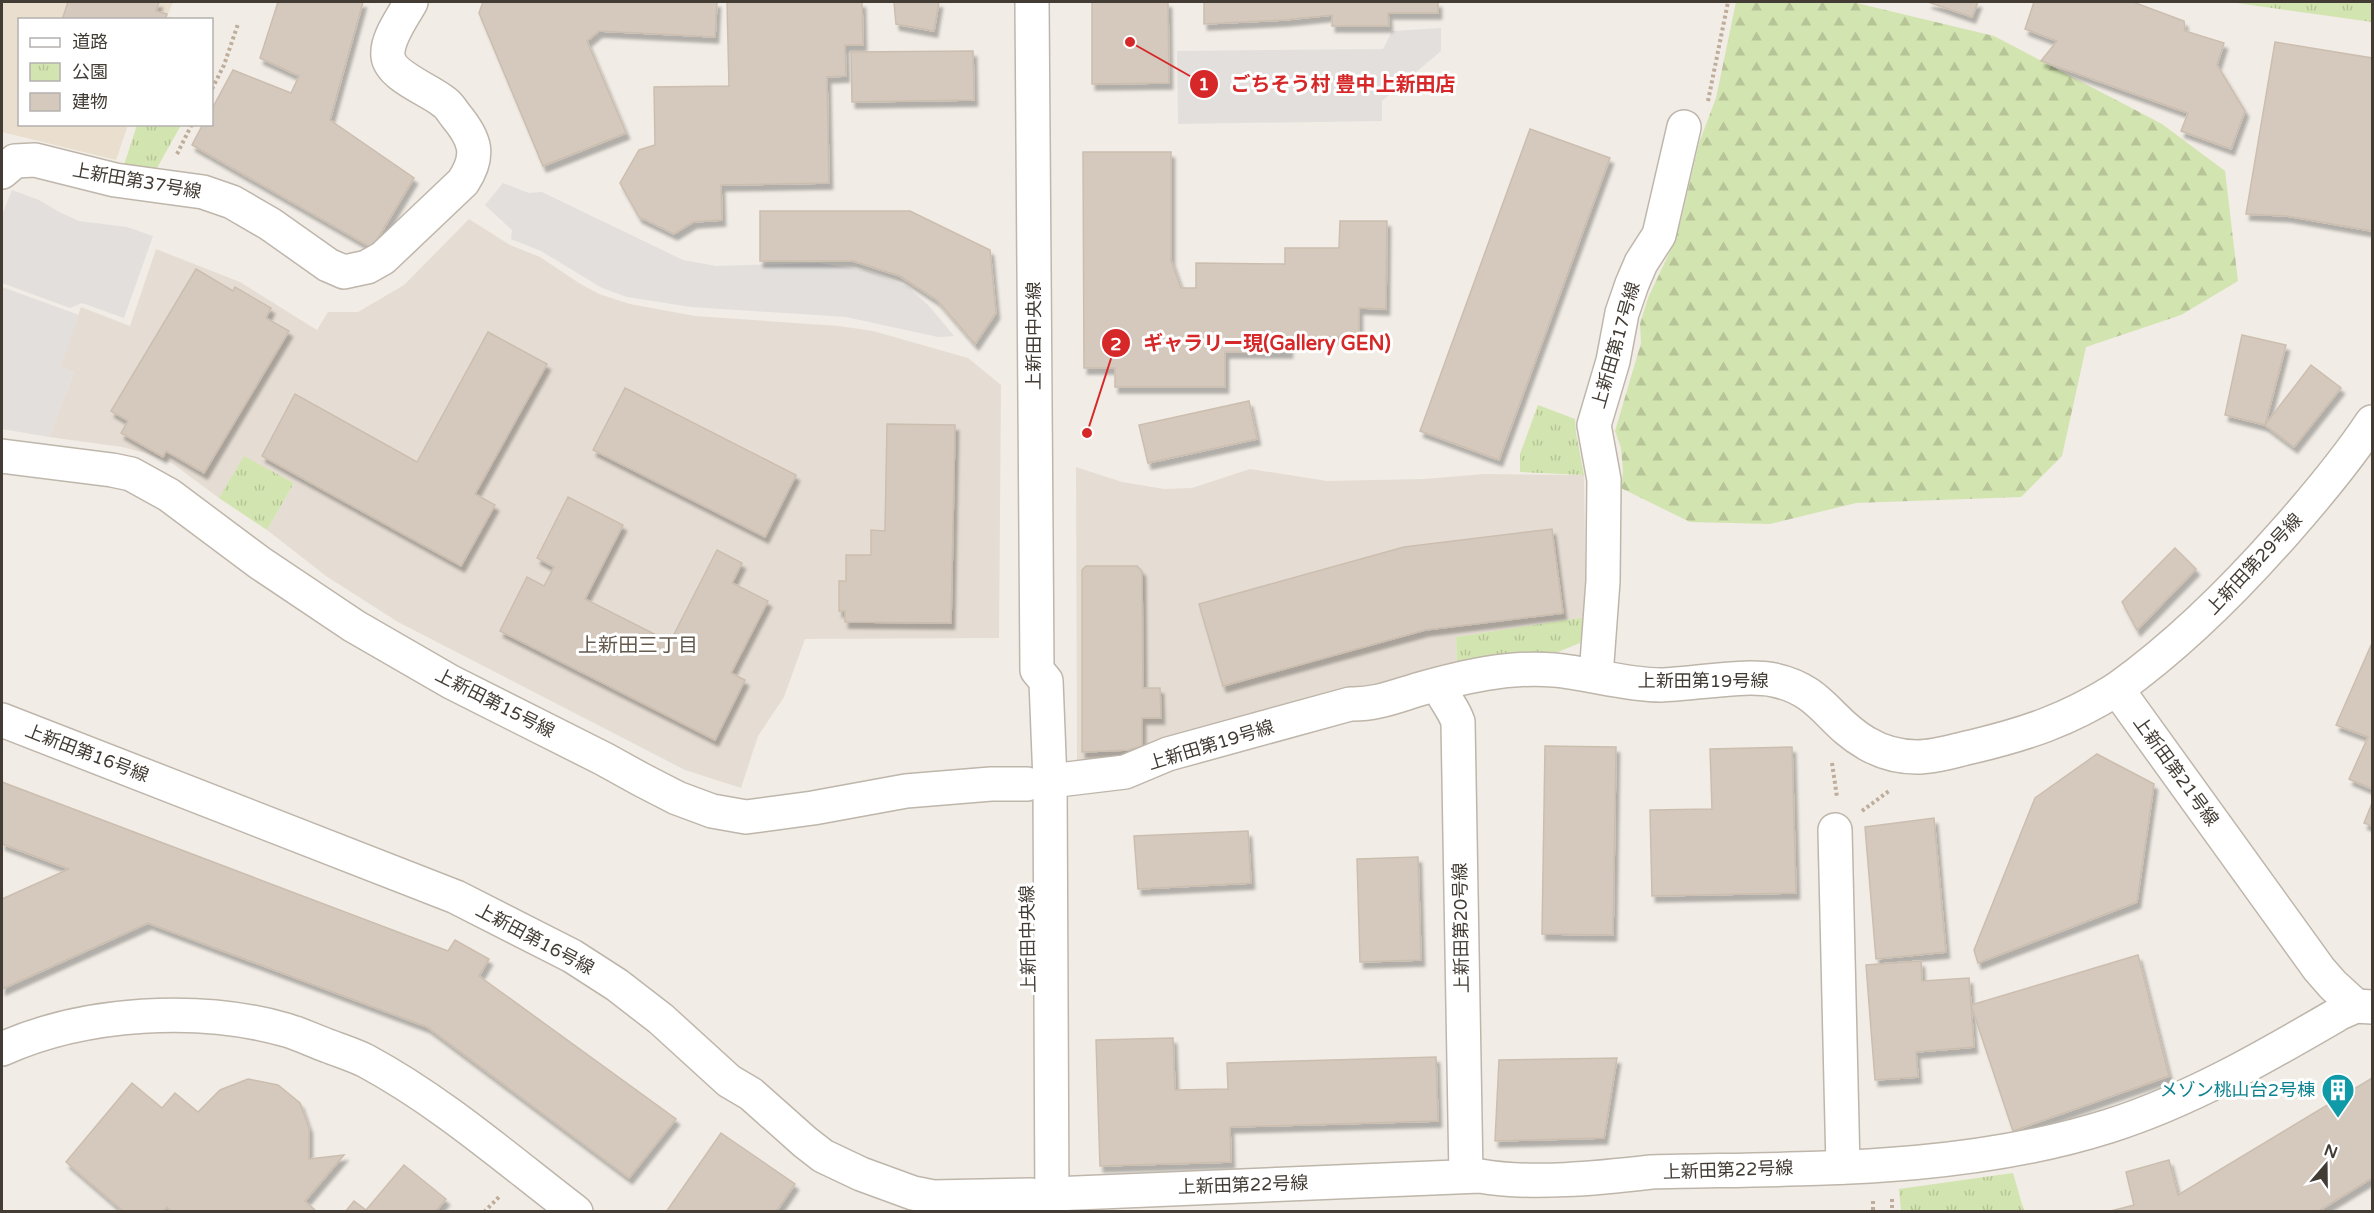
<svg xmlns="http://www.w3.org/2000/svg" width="2374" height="1213" font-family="'Varela Round','Noto Sans JP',sans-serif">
  <defs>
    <pattern id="forest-firs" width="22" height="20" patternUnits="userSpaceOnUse" patternTransform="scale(1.5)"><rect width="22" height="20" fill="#d2e4af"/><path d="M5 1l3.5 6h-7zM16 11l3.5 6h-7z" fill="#b6c497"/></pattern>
    <pattern id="park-tufts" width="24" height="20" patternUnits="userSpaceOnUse" patternTransform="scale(1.5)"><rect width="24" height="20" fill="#d2e4af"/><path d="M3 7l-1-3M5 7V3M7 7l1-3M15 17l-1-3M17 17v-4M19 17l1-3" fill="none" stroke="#b6c497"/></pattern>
    <filter id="shadow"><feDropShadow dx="3.5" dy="6" stdDeviation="1.5" flood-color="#0004"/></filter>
  </defs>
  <rect width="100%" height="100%" fill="#f1ece5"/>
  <!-- residential -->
  <g fill="#e5ddd3">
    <polygon points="469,219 510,245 540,257 579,283 599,294 630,304 695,316 839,326 873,331 968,358 1001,385 999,638 805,639 784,697 758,736 741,788 685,770 398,622 326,576 267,530 294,483 245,457 219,498 173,464 145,453 122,447 49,437 74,372 60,367 81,307 130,326 156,249 240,282 317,330 328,312 358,312 404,285"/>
    <polygon points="1076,467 1122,482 1164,489 1192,488 1250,469 1327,481 1424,479 1484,474 1584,475 1586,617 1456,637 1457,663 1225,726 1119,758 1077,760"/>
  </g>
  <!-- education -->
  <polygon fill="#eadfcf" points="2,2 173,2 166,19 20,20 20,124 128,125 116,160 2,132"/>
  <!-- forest -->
  <polygon fill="url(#forest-firs)" points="1736,2 1852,2 1994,36 2162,124 2225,171 2238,281 2181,315 2086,347 2062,456 2021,497 1856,503 1770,524 1690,522 1621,488 1623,472 1621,448 1615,431 1641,343 1640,324 1648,298 1674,243 1681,220 1699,143 1716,98"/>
  <!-- park -->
  <g fill="url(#park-tufts)">
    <polygon points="2229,2 2372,2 2372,22"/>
    <polygon points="137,125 181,125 157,168 124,165"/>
    <polygon points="1538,405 1575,419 1576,433 1584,475 1520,472 1520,454"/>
    <polygon points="244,456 294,483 267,530 219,498"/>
    <polygon points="1586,617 1580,643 1553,654 1457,663 1456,637"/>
    <polygon points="2013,1173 2024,1211 1901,1211 1899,1189"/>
  </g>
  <!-- parking -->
  <g fill="#e2dfdd">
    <polygon points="1441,28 1441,51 1382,101 1382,121 1178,124 1177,51 1383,49 1392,31"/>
    <polygon points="503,183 529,193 542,192 683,260 716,266 819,263 868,271 908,287 929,306 954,336 938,337 846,317 691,307 627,297 602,288 541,251 511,239 512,230 485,205"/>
    <polygon points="12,190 39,200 61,213 79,221 127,227 153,236 124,318 82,303 70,308 2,283 2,215"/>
    <polygon points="2,287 79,315 60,367 74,372 49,437 2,429"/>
  </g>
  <!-- building -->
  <g fill="#d5c9be" stroke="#ccbeaf" stroke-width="1.5" filter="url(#shadow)">
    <polygon points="68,2 159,2 156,11 167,14 165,20 62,20"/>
    <polygon points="278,2 363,2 330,120 414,178 372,248 192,145 203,124 212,124 212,109 233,70 291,93 299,76 260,58"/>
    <polygon points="483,2 717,2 715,37 599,31 587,41 626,133 543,166 479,13"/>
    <polygon points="727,2 862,2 863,45 845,45 846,76 827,77 829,183 721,185 722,220 693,222 674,234 639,217 620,183 639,150 655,145 654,87 729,86"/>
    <polygon points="894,2 939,2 934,31 896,24"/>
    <polygon points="1092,2 1168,2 1169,83 1092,84"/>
    <polygon points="1204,2 1438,2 1438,13 1388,13 1389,26 1332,26 1332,15 1284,20 1204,24"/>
    <polygon points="1928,2 1978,2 1972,17"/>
    <polygon points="2034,2 2133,2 2184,21 2185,31 2224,43 2217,65 2245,111 2231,149 2181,131 2188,113 2041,61 2057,41 2025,29"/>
    <polygon points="2275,42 2372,58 2372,231 2287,216 2246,214"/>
    <polygon points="973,51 974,100 852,102 851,52"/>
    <polygon points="1530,129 1610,158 1499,460 1420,431"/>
    <polygon points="1083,152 1171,152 1171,260 1181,288 1196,288 1196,263 1285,264 1285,248 1339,248 1340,221 1387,221 1386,309 1359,308 1359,337 1289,337 1289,352 1225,352 1225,387 1115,387 1115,368 1084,368"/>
    <polygon points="760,211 910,211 990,250 996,313 975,344 937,300 900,276 853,261 760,261"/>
    <polygon points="196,269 233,291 235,287 271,308 266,318 289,331 204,473 166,451 163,457 121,433 128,421 111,411"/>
    <polygon points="488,332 547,364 475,494 495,505 461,566 262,456 295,394 417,462"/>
    <polygon points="2242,335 2286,345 2265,425 2225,415"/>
    <polygon points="2311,365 2341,388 2294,447 2265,425"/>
    <polygon points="625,388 796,475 765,537 593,450"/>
    <polygon points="1249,401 1257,439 1148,463 1139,425"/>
    <polygon points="887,424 955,425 951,623 845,622 845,611 839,611 839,581 846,581 846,555 871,555 871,530 885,531"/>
    <polygon points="568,497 623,525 585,599 670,642 717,550 742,563 732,583 768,601 731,673 745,680 715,740 500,631 527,577 544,586 554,567 537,558"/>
    <polygon points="1552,529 1563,613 1425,630 1223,686 1199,604 1404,547"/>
    <polygon points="2175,548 2196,569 2137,630 2122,602"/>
    <polygon points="1086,566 1137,566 1142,571 1143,688 1160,688 1161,718 1142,718 1142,746 1128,750 1082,752 1082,570"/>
    <polygon points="2372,643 2372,789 2349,779 2368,737 2336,725"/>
    <polygon points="1545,746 1616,747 1613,935 1542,934"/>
    <polygon points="1792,747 1796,893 1652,896 1650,810 1712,809 1710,749"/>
    <polygon points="2097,754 2154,784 2137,902 1978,963 1974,950 2035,798"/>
    <polygon points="2,782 448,951 455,940 489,959 479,976 676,1119 629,1178 427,1027 148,923 2,989 2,899 69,869 2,844"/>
    <polygon points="2372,803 2372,826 2364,823"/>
    <polygon points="1934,818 1946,952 1876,959 1865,827"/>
    <polygon points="1248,831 1251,883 1138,889 1134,836"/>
    <polygon points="1418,857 1421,960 1360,962 1357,859"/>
    <polygon points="2138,955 2169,1076 2013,1131 1971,1005"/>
    <polygon points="1921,961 1922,981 1969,978 1974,1047 1916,1052 1918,1077 1875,1080 1866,965"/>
    <polygon points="1173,1038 1175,1090 1228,1089 1227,1063 1436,1057 1438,1121 1230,1127 1231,1162 1100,1166 1096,1040"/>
    <polygon points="1617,1058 1604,1138 1495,1141 1499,1060"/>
    <polygon points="2372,1078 2372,1178 2317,1212 2107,1212 2134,1205 2126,1172 2169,1160 2178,1195"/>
    <polygon points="248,1079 278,1085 300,1103 309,1128 309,1159 344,1155 305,1201 317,1212 172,1212 167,1207 163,1212 124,1212 66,1162 132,1083 162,1108 175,1093 198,1112 220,1090"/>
    <polygon points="721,1133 795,1184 776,1212 666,1212"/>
    <polygon points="404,1165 446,1199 435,1212 345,1212 354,1201 366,1210"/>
  </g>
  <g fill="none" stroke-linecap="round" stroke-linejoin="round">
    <!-- minor casing -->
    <g stroke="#bfb6ab" stroke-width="36">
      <g id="minor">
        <polyline points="1032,2 1037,670 1046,681 1050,781 1052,1212"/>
        <path d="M2,172L15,161L35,160L115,180L203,192L232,202L270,224L328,265L344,272L367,267L383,258L463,182C481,155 475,139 456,116C452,111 449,105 444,102C430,90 390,76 388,56C386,39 403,17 411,2"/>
        <polyline points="2,456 112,470 131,474 169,495 260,563 354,626 451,682 604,759 642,780 677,798 712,811 746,817 813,808 906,791 991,784 1027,784"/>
        <polyline points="1596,676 1603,581 1604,480 1594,425 1613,361 1622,313 1632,284 1641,263 1659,235 1684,127"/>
        <path d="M1439,685C1444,700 1453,707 1458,722L1466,1176"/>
        <path d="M2117,689C2180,644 2233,591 2284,533C2315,498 2346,461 2372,422"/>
        <polyline points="2,720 456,897 572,956 617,985 661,1019 729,1081 751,1094 805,1142 823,1156 861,1174 913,1193 933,1197 1031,1195"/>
        <path d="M1050,781L1125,772L1168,754L1350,704C1375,705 1396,696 1420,689C1463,677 1508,666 1554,670C1589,673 1625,685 1661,685C1693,684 1744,674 1774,680C1822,690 1829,722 1866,743C1881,752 1899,757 1917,757C1935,757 1953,751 1971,747C2026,734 2068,720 2117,689L2319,969L2333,985L2356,1006"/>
        <polyline points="1835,830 1843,1167"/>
        <path d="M2,1049C84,1012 199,1005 286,1030C300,1034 314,1041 328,1046C341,1051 354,1055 366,1061C442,1102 508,1160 576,1212"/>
        <path d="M1053,1194L1480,1176C1530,1185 1600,1178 1651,1172C1804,1168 1961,1173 2109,1126C2191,1100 2266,1056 2340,1013L2356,1006L2372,1007"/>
      </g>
    </g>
    <!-- path -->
    <g stroke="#bdad9a" stroke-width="4" stroke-dasharray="3 3" stroke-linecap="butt">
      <polyline points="212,89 224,65 238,24"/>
      <polyline points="1708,101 1728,2"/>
      <polyline points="177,154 192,124"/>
      <polyline points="1832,763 1837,797"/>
      <polyline points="1862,811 1889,791"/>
      <polyline points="1892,1199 1892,1212"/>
      <polyline points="1873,1201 1873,1212"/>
      <polyline points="484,1212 500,1196"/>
    </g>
    <!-- minor -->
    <use href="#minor" stroke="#fff" stroke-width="33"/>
  </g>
  <!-- icons -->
  <defs>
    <g id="building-pin" transform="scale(1.725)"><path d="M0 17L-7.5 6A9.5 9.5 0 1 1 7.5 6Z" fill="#0f9aa8" stroke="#fff"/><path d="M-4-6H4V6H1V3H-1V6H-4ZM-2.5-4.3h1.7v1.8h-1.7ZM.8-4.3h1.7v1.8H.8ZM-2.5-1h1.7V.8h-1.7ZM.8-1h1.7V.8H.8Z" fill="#fff"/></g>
  </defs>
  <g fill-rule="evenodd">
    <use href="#building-pin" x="2338" y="1090"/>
  </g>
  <g text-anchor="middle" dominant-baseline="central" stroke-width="6" stroke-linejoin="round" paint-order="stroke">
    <!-- street labels -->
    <g font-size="18" fill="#433c35" stroke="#fff">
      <text transform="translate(137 181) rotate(10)">上新田第37号線</text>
      <text transform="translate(1034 336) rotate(-90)">上新田中央線</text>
      <text transform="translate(1616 345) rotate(-74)">上新田第17号線</text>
      <text transform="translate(2254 564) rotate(-47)">上新田第29号線</text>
      <text x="1703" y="681">上新田第19号線</text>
      <text transform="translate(495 703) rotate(27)">上新田第15号線</text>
      <text transform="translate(1211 745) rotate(-17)">上新田第19号線</text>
      <text transform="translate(87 753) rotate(21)">上新田第16号線</text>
      <text transform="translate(2176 771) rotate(54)">上新田第21号線</text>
      <text transform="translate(1461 928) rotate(-91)">上新田第20号線</text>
      <text transform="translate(535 939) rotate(28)">上新田第16号線</text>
      <text transform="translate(1028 939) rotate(-91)">上新田中央線</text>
      <text transform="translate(1728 1170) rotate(-2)">上新田第22号線</text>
      <text transform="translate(1243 1185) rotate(-2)">上新田第22号線</text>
    </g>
    <!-- culture labels -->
    <g font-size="18" fill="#0d838f" stroke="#fff" text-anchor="end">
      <text x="2315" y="1090">メゾン桃山台2号棟</text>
    </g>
    <!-- neighbourhood labels -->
    <g font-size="20" fill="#65594d" stroke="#fff">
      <text x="638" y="646">上新田三丁目</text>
    </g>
  </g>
  <!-- callouts -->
  <path fill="none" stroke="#d62828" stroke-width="2" d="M1130 42L1204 84M1087 433L1116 343"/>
  <g fill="#d62828" stroke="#fff" stroke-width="2">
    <circle cx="1130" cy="42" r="6"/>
    <circle cx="1087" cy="433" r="6"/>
    <circle cx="1204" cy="84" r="15"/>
    <circle cx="1116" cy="343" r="15"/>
  </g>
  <g font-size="18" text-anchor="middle" font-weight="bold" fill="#fff">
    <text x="1204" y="90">1</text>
    <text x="1116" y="350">2</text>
  </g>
  <g font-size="20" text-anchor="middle" font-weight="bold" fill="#d62828" stroke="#fff" stroke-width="6" stroke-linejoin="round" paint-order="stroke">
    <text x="1343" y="91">ごちそう村 豊中上新田店</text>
    <text x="1267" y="350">ギャラリー現(Gallery GEN)</text>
  </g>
  <!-- border -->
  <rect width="2374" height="1213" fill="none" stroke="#433c35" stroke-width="6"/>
  <!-- legend -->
  <rect x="18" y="18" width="195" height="108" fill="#ffffff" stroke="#b4b1ae" stroke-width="1.5"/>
  <rect x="30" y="38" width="30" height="9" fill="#ffffff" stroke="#b4b1ae" stroke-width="1.5"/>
  <text x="72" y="48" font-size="18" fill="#433c35">道路</text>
  <rect x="30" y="63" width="30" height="18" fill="url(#park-tufts)" stroke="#b4b1ae" stroke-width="1.5"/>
  <text x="72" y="78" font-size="18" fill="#433c35">公園</text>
  <rect x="30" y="93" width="30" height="18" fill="#d5c9be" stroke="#b4b1ae" stroke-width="1.5"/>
  <text x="72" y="108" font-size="18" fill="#433c35">建物</text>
  <!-- north arrow -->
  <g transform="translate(2326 1165) rotate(20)" stroke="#ffffff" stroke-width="4.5" paint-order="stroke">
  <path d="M0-4.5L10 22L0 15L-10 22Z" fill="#433c35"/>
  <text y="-9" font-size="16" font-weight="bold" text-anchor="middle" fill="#433c35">N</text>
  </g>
</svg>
